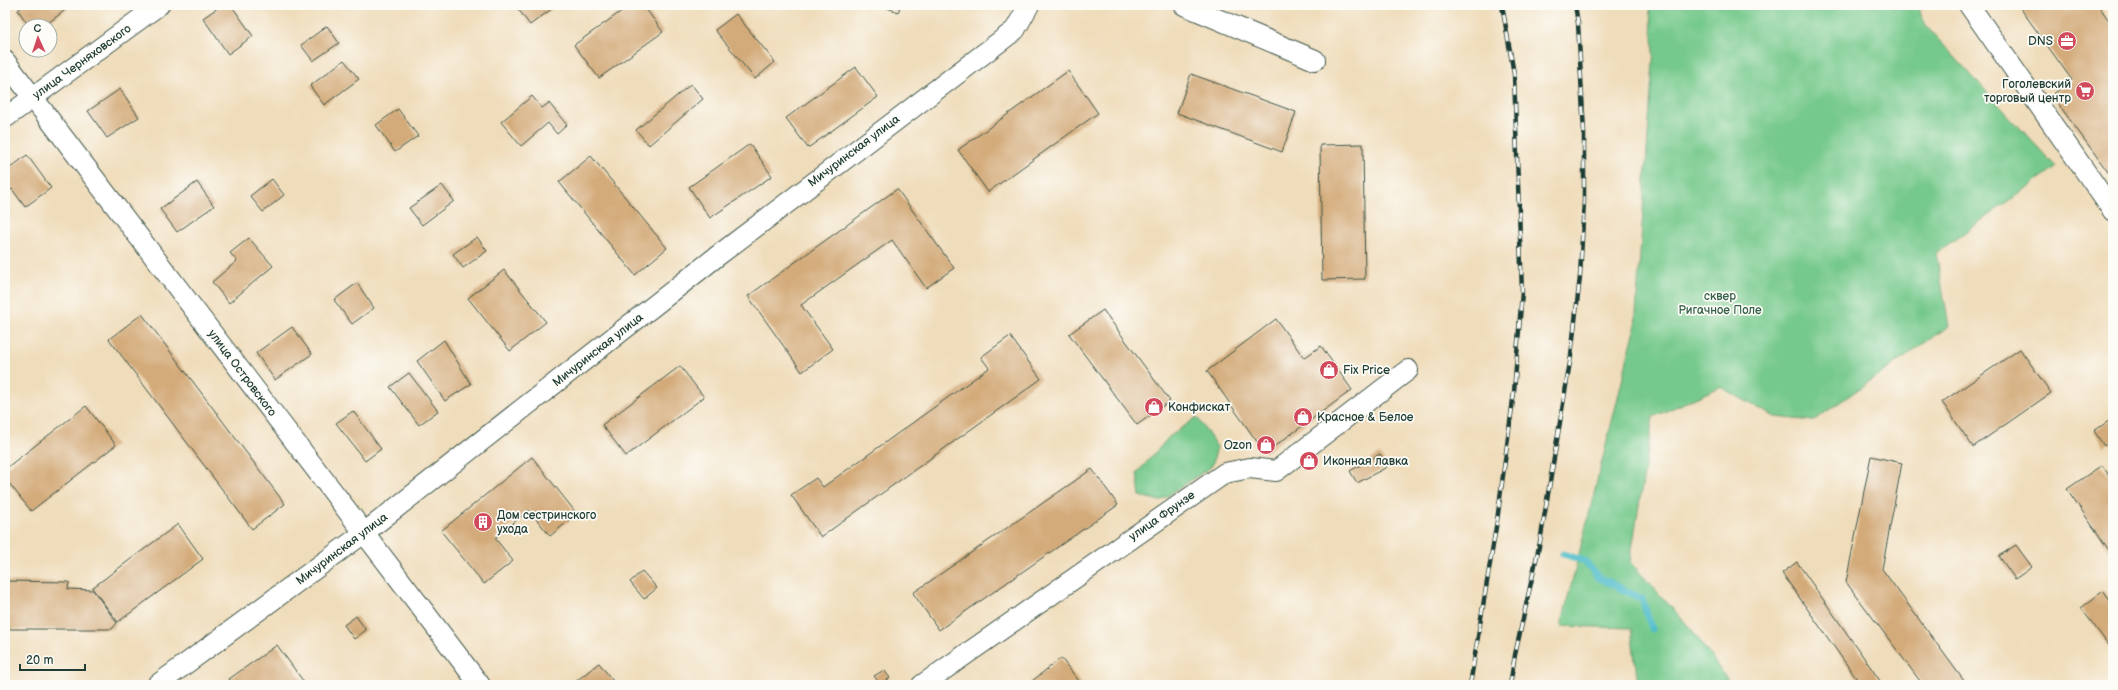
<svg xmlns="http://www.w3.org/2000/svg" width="2118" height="690" font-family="'Balsamiq Sans',sans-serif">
  <rect width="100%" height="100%" fill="#fdfcf7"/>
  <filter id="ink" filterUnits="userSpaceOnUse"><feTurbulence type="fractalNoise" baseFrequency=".025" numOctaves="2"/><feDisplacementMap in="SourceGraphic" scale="8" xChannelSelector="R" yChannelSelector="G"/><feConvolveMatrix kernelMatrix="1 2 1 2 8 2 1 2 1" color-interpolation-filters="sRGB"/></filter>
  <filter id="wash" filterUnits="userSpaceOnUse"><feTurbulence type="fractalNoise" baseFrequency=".012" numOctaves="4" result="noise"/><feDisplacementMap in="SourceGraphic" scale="16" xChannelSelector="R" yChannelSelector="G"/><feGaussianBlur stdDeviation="0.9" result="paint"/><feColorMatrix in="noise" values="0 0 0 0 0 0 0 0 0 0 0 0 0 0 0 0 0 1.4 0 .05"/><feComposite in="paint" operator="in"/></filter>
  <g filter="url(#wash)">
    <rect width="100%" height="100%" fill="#efdcba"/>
    <!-- green -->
    <g fill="#76c98c" stroke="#4a8360">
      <polygon points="1649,5 1916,5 1927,27 2056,167 1936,253 1949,326 1813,421 1775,417 1720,387 1653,417 1630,562 1692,630 1731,685 1638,685 1631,628 1561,626 1635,329 1654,47"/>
      <polygon points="1197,417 1217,447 1212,466 1160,501 1140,496 1137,473 1169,437"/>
    </g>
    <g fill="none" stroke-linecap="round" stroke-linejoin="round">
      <!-- stream -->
      <polyline stroke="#50bdca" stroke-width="7" points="1563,554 1585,561 1598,577 1642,599 1652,629"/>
    </g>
    <g id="blocks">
      <!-- building -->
      <g fill="#d3aa79">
        <polygon points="25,5 72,5 44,26 29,26 18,10"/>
        <polygon points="222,5 231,5 253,36 228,54 203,18"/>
        <polygon points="515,5 557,5 530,25"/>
        <polygon points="630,5 643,5 663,32 599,78 574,45"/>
        <polygon points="879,5 901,5 898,12"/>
        <polygon points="2018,5 2098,5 2113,26 2113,179 2052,95 2072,80"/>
        <polygon points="736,14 775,62 755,79 715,30"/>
        <polygon points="327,26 339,43 313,61 301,45"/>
        <polygon points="344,60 359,79 324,105 310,86"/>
        <polygon points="856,67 878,97 808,148 786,118"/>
        <polygon points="1068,71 1098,113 988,192 958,150"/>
        <polygon points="1191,74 1296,112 1282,152 1177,113"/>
        <polygon points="691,84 703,99 649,145 636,130"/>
        <polygon points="120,89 139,117 107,138 88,111"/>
        <polygon points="532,96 542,108 549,103 567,125 557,134 548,123 521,146 501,122"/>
        <polygon points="398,109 418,136 395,152 376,125"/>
        <polygon points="750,144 772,176 710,218 689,187"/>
        <polygon points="1363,144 1365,279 1322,280 1320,145"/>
        <polygon points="27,155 51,188 25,207 12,189 9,191 5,186 5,172"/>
        <polygon points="591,156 667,248 635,275 559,182"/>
        <polygon points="272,179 284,195 263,212 250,196"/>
        <polygon points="197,182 214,206 177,232 160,209"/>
        <polygon points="442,185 454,201 422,225 409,208"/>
        <polygon points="897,189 954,268 926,288 892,240 801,305 833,349 802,372 748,296"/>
        <polygon points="477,237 487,251 463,268 453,254"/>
        <polygon points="249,238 273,266 229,303 212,282 237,261 230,253"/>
        <polygon points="504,270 546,322 510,351 468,298"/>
        <polygon points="357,283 374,308 352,324 334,300"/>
        <polygon points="1103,310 1170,401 1137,425 1069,334"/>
        <polygon points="142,314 285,504 252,529 109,339"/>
        <polygon points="1276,319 1304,358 1321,346 1352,390 1265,453 1207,371"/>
        <polygon points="292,327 312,354 275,380 256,353"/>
        <polygon points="1010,336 1041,379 821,537 791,495 816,478 823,487 989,368 981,357"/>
        <polygon points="444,340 471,384 445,401 417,361"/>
        <polygon points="2020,349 2051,393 1973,447 1942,402"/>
        <polygon points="680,366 704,397 626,456 602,425"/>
        <polygon points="409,373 438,411 419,425 390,387"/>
        <polygon points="86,406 116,445 31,511 5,478 5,469"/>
        <polygon points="353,411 381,449 365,461 336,423"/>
        <polygon points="2113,418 2113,440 2104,446 2094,431"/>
        <polygon points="1380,454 1387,467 1357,483 1350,471"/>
        <polygon points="1310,455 1314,462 1308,466 1304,460"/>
        <polygon points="1871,456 1902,463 1882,569 1967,685 1923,685 1846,582"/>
        <polygon points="532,457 577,514 550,536 529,510 495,538 513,561 484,584 441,531"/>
        <polygon points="2102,465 2113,481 2113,556 2067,489"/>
        <polygon points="1092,469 1118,505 939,630 913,593"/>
        <polygon points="178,524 203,559 118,622 92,588"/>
        <polygon points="2016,545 2032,567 2015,579 1999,556"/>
        <polygon points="1797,562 1883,685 1861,685 1782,573"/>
        <polygon points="642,571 657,588 644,599 630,582"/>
        <polygon points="5,581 69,582 68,589 93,590 117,623 112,629 5,629"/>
        <polygon points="2103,591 2113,605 2113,651 2081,608"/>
        <polygon points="356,616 366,630 354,639 344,625"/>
        <polygon points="277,645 306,685 233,685 229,679"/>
        <polygon points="1061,658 1082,685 1027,685"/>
        <polygon points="599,663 616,685 571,685"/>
        <polygon points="884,670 890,678 880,684 874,676"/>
      </g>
    </g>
  </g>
  <g filter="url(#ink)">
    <use href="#blocks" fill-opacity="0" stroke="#3e5548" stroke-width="1"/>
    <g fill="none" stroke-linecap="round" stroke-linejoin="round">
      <!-- minor casing -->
      <g stroke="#3e5548" stroke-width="22">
        <g id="minor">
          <polyline points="1184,5 1315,60"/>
          <polyline points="1969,5 2113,211"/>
          <polyline points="5,61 480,685"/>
          <polyline points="5,118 159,5"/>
          <polyline points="157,685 364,533 716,257 1015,30 1029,5"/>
          <polyline points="922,685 1225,473 1250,468 1276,471 1408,370"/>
        </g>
      </g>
      <!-- minor -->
      <use href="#minor" stroke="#fff" stroke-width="20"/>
      <!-- rail casing -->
      <g stroke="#1f3d34" stroke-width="4.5">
        <g id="rail">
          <polyline points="1470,685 1497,521 1514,392 1522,292 1514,74 1502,5"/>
          <polyline points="1510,685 1515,655 1540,542 1571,356 1580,277 1584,201 1584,132 1578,23 1575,5"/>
        </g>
      </g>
      <!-- rail -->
      <use href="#rail" stroke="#fdfcf7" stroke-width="3" stroke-dasharray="9" stroke-linecap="butt"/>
    </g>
  </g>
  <!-- icons -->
  <defs>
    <g id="office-disc" transform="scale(1)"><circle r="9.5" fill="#d1495b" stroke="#fdfcf7"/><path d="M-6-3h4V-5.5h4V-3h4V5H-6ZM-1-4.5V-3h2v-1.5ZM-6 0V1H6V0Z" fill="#fff"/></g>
    <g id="supermarket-disc" transform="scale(1)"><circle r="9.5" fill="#d1495b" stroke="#fdfcf7"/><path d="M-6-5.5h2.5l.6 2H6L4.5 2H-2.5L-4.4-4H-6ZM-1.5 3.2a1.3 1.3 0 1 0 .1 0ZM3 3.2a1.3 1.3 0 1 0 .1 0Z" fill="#fff"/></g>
    <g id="shop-disc" transform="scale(1)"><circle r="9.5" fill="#d1495b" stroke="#fdfcf7"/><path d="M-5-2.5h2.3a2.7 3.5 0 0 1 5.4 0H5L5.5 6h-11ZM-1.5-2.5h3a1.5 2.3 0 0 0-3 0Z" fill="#fff"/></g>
    <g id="building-disc" transform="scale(1)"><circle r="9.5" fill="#d1495b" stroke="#fdfcf7"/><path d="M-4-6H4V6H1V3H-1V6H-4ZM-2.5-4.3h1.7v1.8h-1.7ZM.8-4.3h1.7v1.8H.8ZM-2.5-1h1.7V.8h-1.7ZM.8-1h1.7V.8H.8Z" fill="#fff"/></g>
  </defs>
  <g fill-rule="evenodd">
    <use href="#office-disc" x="2067" y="41"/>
    <use href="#supermarket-disc" x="2085" y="91"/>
    <use href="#shop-disc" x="1329" y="370"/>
    <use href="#shop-disc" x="1154" y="407"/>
    <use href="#shop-disc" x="1303" y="417"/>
    <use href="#shop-disc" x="1266" y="445"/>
    <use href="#shop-disc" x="1309" y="461"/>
    <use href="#building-disc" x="483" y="522"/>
  </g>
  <g text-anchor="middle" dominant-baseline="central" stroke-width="3.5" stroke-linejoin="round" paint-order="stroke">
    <!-- poi labels -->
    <g font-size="12" fill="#1f3d34" stroke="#fdfcf7" text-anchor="start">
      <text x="2053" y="41" text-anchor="end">DNS</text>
      <text x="2071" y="84" text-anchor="end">Гоголевский<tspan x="2071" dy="14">торговый центр</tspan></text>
      <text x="1343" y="370">Fix Price</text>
      <text x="1168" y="407">Конфискат</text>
      <text x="1317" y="417">Красное &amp; Белое</text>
      <text x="1252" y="445" text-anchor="end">Ozon</text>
      <text x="1323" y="461">Иконная лавка</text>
      <text x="497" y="515">Дом сестринского<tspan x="497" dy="14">ухода</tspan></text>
    </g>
    <!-- street labels -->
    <g font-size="12" fill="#1f3d34" stroke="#fdfcf7">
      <text transform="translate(82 62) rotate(-36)">улица Черняховского</text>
      <text transform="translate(854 151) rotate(-37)">Мичуринская улица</text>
      <text transform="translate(598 350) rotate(-38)">Мичуринская улица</text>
      <text transform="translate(242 373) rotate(53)">улица Островского</text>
      <text transform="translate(1162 516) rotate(-35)">улица Фрунзе</text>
      <text transform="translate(342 549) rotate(-37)">Мичуринская улица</text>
    </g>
    <!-- park labels -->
    <g font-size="12" fill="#35604a" stroke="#fdfcf7">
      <text x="1720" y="296">сквер<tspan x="1720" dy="14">Ригачное Поле</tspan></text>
    </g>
  </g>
  <!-- margin -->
  <rect width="2118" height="690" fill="none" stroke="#fdfcf7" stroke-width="20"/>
  <!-- north arrow -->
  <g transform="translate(38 38) rotate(357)"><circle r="19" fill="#fdfcf7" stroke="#a4b0a9"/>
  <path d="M0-3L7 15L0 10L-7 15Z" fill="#d1495b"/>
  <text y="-6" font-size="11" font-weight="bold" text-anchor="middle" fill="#1f3d34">С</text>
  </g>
  <!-- scale -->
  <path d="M20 664v6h65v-6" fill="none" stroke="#1f3d34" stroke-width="2"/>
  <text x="26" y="664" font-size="12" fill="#1f3d34" stroke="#fdfcf7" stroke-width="3" paint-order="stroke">20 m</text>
</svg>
